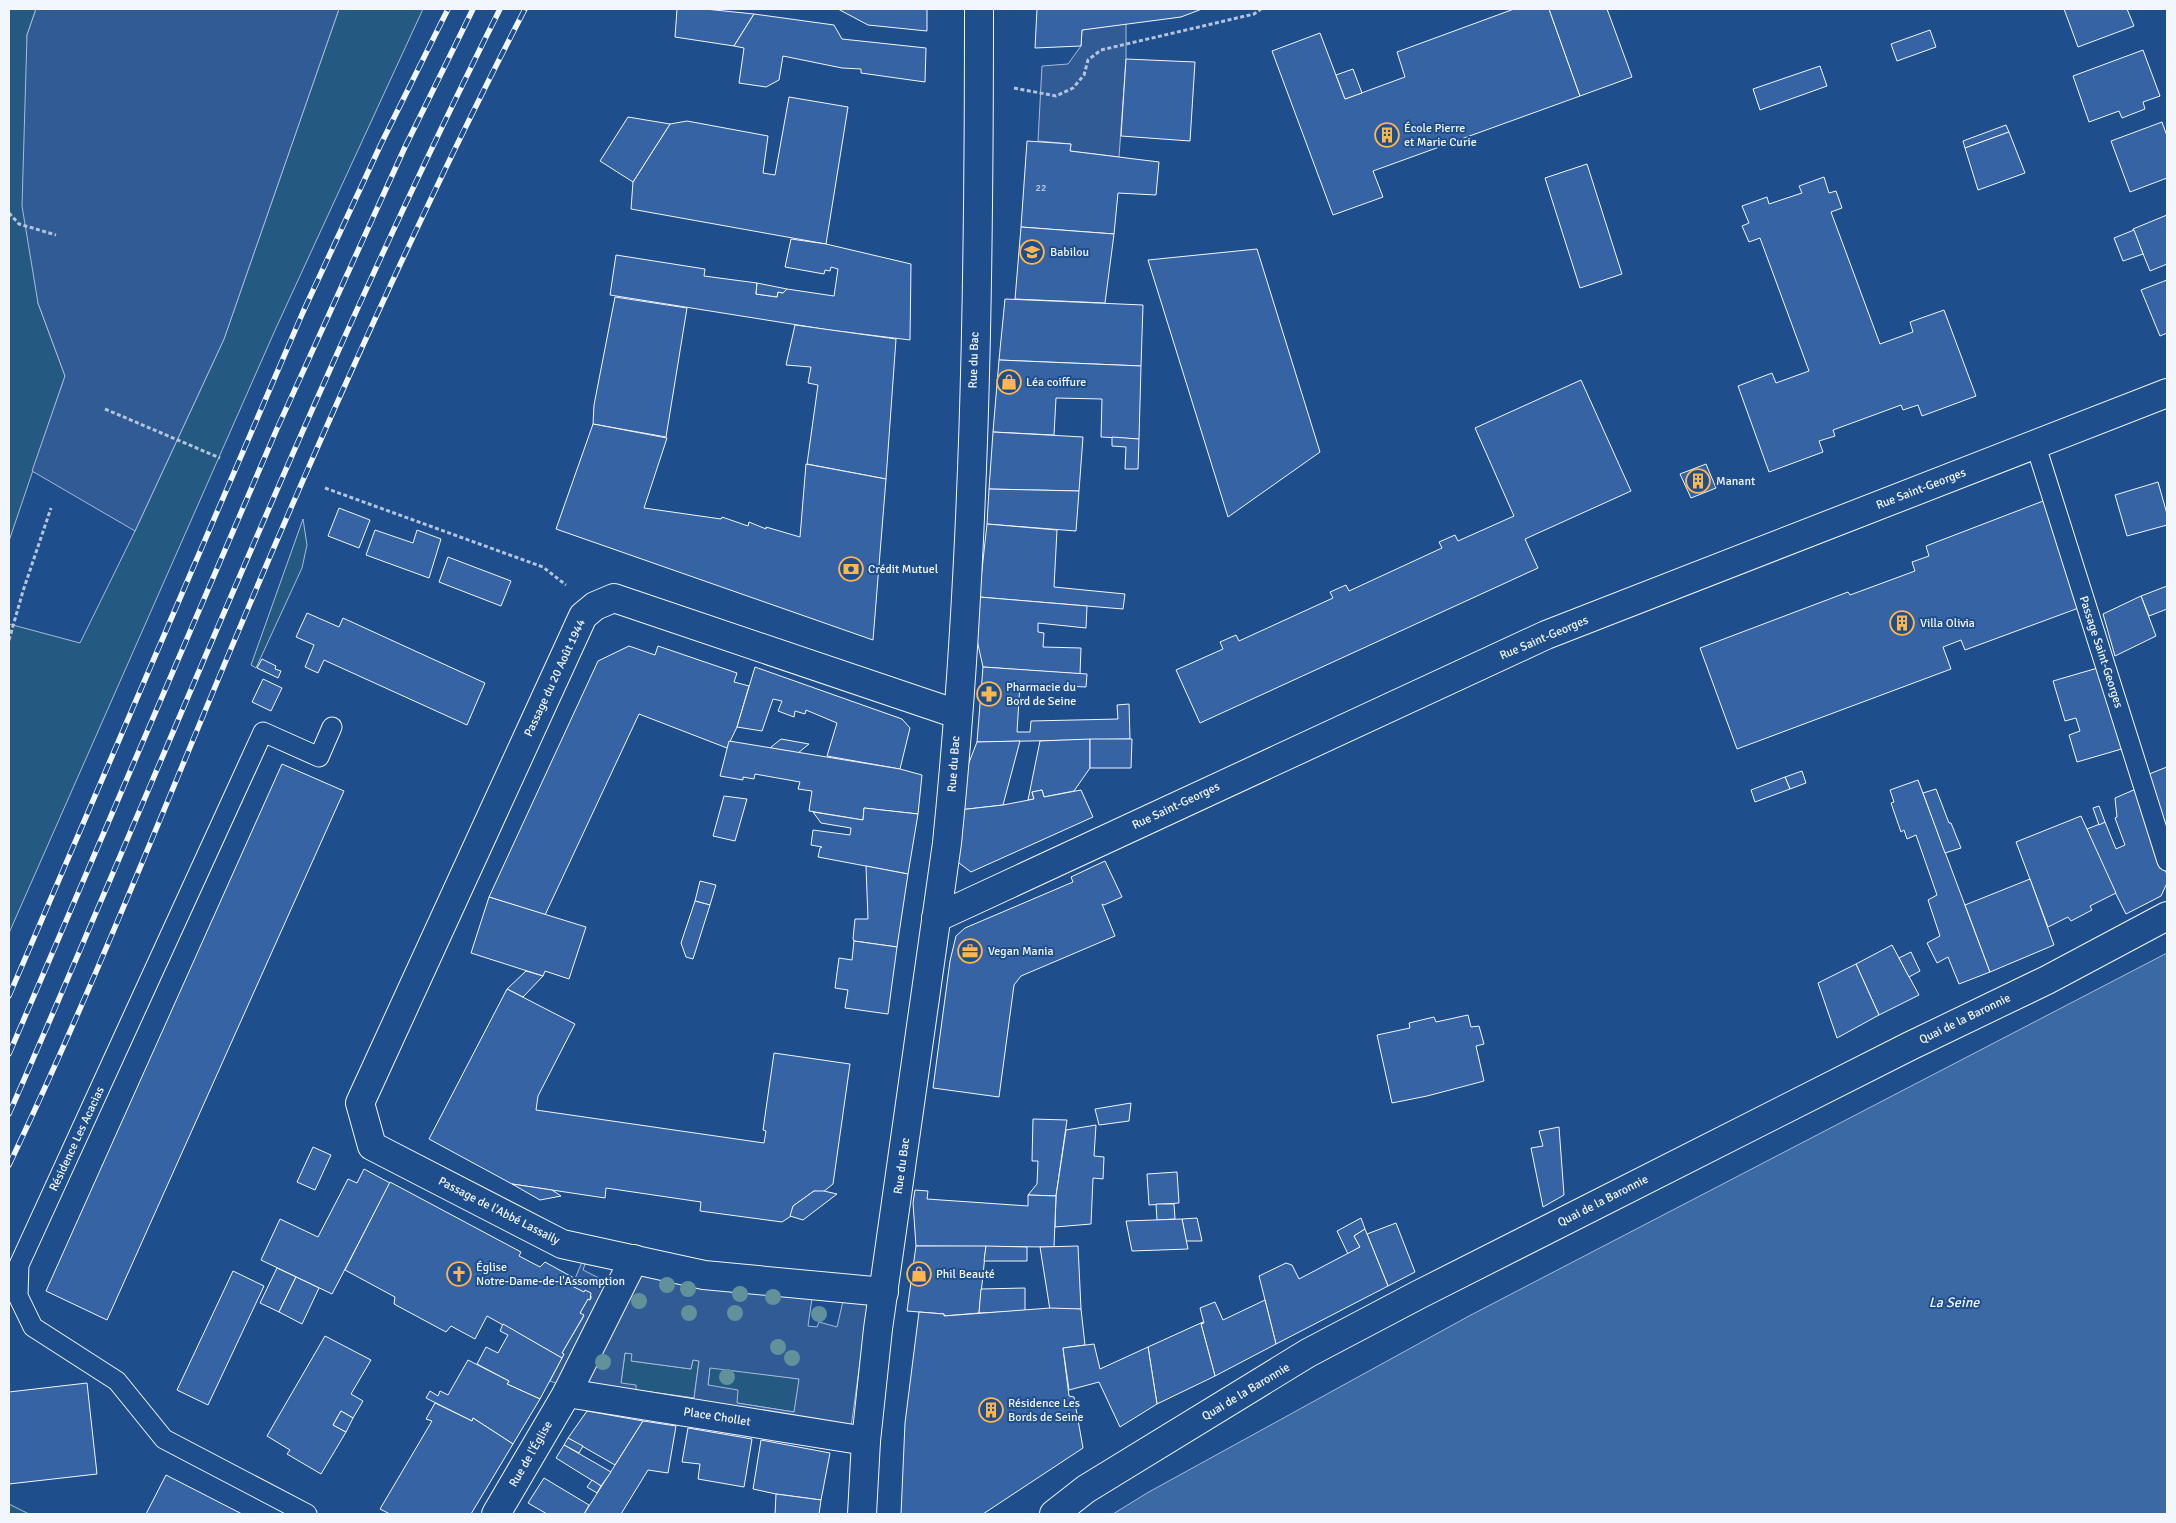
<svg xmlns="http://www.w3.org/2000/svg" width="2176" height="1523" font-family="Signika,sans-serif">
  <rect width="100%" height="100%" fill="#1f4e8c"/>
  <!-- green -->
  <g fill="#245a82" stroke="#a8bbd7">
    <polygon points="9,9 36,9 27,35 38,303 65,376 9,541"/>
    <polygon points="339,9 423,9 276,328 9,933 9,624 80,643 135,531 224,339"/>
    <polygon points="303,519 307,545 302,568 256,668 251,665"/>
    <polygon points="625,1353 632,1353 632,1361 691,1369 693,1360 699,1361 694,1398 635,1390 621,1383"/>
    <polygon points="710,1367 800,1379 794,1412 737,1403 708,1385"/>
    <polygon points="9,1504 29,1514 9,1514"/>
  </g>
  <!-- parking -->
  <g fill="#305b95" stroke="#a8bbd7" fill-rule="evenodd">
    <polygon points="36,9 339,9 224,339 135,531 32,471 65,376 38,303 22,206 27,35"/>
    <polygon points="1126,23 1126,59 1119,157 1070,151 1071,144 1038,141 1042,66 1068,64 1081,46 1082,30"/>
    <path d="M584,1257L869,1296L850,1435L561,1385L550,1381L564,1354L562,1353L584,1316L580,1313L588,1299L590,1300L592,1297L572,1286ZM585,1264L617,1270L609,1283L583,1270ZM812,1298L843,1301L837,1327L819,1322L817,1327L808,1326ZM625,1353L632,1354L631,1361L691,1369L693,1360L699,1361L694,1398L636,1390V1385L621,1383ZM710,1368L799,1379L794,1412L737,1403L738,1390L708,1385Z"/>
  </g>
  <!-- water -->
  <polygon fill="#3b69a3" stroke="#a8bbd7" points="2167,953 2167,1514 1113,1514 1147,1493 1469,1316"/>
  <!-- building -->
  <g fill="#3563a3" stroke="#f2f6ff">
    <polygon points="677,9 705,9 754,14 734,46 675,37"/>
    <polygon points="838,9 927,9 927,31 868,25"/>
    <polygon points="1037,9 1202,9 1181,17 1082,30 1081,46 1035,48"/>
    <polygon points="1514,9 1549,9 1580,96 1373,171 1383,197 1333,215 1272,51 1320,33 1345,99 1405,77 1397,52"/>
    <polygon points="1549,9 1607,9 1632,77 1580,96"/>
    <polygon points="2064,9 2127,9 2134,26 2078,47"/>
    <polygon points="754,14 834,25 842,39 926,48 925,82 861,73 861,69 842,68 783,56 779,80 766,87 739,83 744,48 734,46"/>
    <polygon points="1930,30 1936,47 1897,61 1891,44"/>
    <polygon points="2143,50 2160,96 2143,102 2145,109 2122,118 2119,111 2089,122 2073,76"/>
    <polygon points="1126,59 1195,62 1190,141 1121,136"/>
    <polygon points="1820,66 1827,86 1760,110 1753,89"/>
    <polygon points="1353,69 1362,93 1345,99 1336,75"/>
    <polygon points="789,97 848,107 826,244 631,209 633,182 670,124 687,121 768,136 763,173 775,175"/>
    <polygon points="628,117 670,124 633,182 600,161"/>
    <polygon points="2162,122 2167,136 2167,178 2130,192 2111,141"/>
    <polygon points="2006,125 2009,132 1965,148 1963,141"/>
    <polygon points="2009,132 2025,173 1978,190 1965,148"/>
    <polygon points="1027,141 1071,144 1070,151 1159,162 1156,195 1118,193 1114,234 1021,227"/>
    <polygon points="1587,164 1622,274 1580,288 1545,178"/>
    <polygon points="1824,177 1829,193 1836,191 1842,208 1831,212 1880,344 1913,332 1910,322 1944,310 1976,396 1922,416 1918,405 1903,410 1901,405 1833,430 1835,436 1819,441 1823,452 1769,472 1738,386 1772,373 1776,383 1809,371 1760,238 1749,242 1742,226 1749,223 1742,206 1767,197 1769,204 1802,193 1799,186"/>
    <polygon points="2167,215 2167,264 2150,271 2133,229"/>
    <polygon points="1021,227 1114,234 1105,303 1015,299"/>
    <polygon points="2134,230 2143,254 2123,261 2114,238"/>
    <polygon points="791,239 826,244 911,264 910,340 829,330 610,295 616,255 705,269 704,276 757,283 756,294 777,297 778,292 783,293 787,289 834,296 838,269 831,267 830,271 825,270 824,274 785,267"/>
    <polygon points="1257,249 1320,452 1228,517 1148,260"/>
    <polygon points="2167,280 2167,333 2160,336 2141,290"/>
    <polygon points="757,283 787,289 783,293 778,292 777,297 756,294"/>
    <polygon points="615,297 687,308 666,437 593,424 594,405"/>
    <polygon points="1005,299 1143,305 1141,366 999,360"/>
    <polygon points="795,325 896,339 886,479 807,464 818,385 808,383 811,367 786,365"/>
    <polygon points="999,360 1141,366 1139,439 1101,437 1102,399 1056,398 1054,435 993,432"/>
    <polygon points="1581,380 1631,491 1525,539 1538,568 1200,723 1176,670 1223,649 1220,642 1236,635 1239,641 1333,598 1330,592 1346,585 1349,591 1442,548 1439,542 1455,535 1458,541 1514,516 1475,428"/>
    <polygon points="593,424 667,438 644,508 721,519 722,517 748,526 749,522 766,529 766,527 800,537 806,464 886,479 873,640 556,529"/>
    <polygon points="993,432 1083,437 1079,491 989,489"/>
    <polygon points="1112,437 1139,439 1138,469 1125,469 1126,447 1112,446"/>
    <polygon points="1706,464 1716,488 1691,498 1680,474"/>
    <polygon points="2158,482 2167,514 2167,525 2127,536 2115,495"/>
    <polygon points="989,489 1079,491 1076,531 987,524"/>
    <polygon points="2051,498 2084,606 1965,650 1961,640 1943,647 1951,669 1737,749 1700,648 1848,592 1850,595 1915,571 1912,562 1929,556 1926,546"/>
    <polygon points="339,508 370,520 359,548 328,536"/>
    <polygon points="987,524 1057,530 1054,587 1125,594 1123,609 979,597"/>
    <polygon points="375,530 413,543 417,530 441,539 429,578 366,555"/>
    <polygon points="448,557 511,581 501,606 439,582"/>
    <polygon points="2167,586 2167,609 2149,616 2141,596"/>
    <polygon points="2141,596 2156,636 2115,656 2103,614"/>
    <polygon points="979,597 1087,606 1086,628 1038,623 1038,632 1044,633 1043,647 1081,648 1080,674 983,667 975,631"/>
    <polygon points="307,613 339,627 343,618 485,683 467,725 324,660 318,673 305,667 314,645 296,637"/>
    <polygon points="629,646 655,655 658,646 737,673 734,682 749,686 737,727 727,748 639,714 545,915 489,897 598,661"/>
    <polygon points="262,659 276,666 275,669 281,671 278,678 257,668"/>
    <polygon points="755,667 902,719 910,728 900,769 827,756 837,723 806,710 805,714 795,711 794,717 778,711 782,701 773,699 762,731 737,727"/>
    <polygon points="983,667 1087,674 1086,687 1020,684 1017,732 1030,732 1031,721 1118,719 1117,705 1129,704 1130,739 977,742"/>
    <polygon points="2101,667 2125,748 2077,762 2069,735 2080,731 2076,718 2065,721 2053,681"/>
    <polygon points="263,679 282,688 271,711 252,702"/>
    <polygon points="781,739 809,744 798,753 770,748"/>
    <polygon points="1090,739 1090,768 1074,791 1044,797 1042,790 1032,792 1034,799 1028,800 1040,741"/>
    <polygon points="1090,739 1132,739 1131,768 1090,768"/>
    <polygon points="729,741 900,769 922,775 918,814 864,808 863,820 809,811 812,791 798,789 800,782 755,774 754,779 743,777 743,780 720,776"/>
    <polygon points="1020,741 1003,805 959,810 963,778 977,742"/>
    <polygon points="282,764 344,791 107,1320 46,1291"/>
    <polygon points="2167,767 2167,830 2149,774"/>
    <polygon points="1802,771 1806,783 1790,789 1785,777"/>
    <polygon points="1785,777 1790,789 1755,802 1751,790"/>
    <polygon points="1918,780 1990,972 1959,984 1948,957 1937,963 1927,943 1940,936 1928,900 1937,895 1916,835 1907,839 1904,830 1901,832 1891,803 1894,802 1890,790"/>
    <polygon points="1936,789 1949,823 1951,823 1961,848 1945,853 1923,793"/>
    <polygon points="2136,789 2167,875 2167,883 2161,896 2126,914 2097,856 2087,829 2105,822 2116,849 2125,845 2115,818 2117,817 2115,798"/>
    <polygon points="1042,790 1044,797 1081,790 1093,817 971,872 955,860 959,810 1003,805 1034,799 1032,792"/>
    <polygon points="724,796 747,799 735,841 713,836"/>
    <polygon points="2099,806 2105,822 2099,825 2093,808"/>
    <polygon points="864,808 918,814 908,874 818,857 820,848 822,847 811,845 813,830 850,835 851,828 821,823 813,812 863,820"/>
    <polygon points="2081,816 2116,893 2090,906 2092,910 2071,921 2068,917 2048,927 2016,842"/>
    <polygon points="1105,861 1122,897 1104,905 1102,904 1115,936 1021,976 1014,985 999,1097 933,1088 950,961 956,936 965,928 1073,882 1071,877"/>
    <polygon points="866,866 908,874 897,947 854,941 853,939 855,919 868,919"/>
    <polygon points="2030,879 2054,945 1990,972 1965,905"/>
    <polygon points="700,881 716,885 710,905 695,901"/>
    <polygon points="489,897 586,927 569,979 545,971 543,976 471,953"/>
    <polygon points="695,901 710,905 693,959 686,957 681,943"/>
    <polygon points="854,941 897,947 888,1014 845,1008 848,990 835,988 839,958 852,960"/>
    <polygon points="1892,945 1919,995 1879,1015 1856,964"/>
    <polygon points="1911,952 1920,971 1909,977 1899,958"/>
    <polygon points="1856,964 1879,1015 1837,1038 1818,983"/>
    <polygon points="526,971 543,976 523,997 507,989"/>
    <polygon points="507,989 575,1024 538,1096 536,1110 764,1143 766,1131 763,1130 774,1053 850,1064 833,1184 823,1192 814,1191 793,1206 791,1216 782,1222 700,1211 701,1202 606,1188 605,1198 512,1184 429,1139"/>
    <polygon points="1468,1015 1471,1027 1479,1026 1484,1044 1476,1046 1484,1081 1427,1096 1392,1103 1377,1035 1410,1028 1409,1023 1434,1017 1436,1022"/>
    <polygon points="1131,1103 1129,1121 1099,1125 1095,1109"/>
    <polygon points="1033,1119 1067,1120 1056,1196 1028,1195 1037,1184 1038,1161 1032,1161"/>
    <polygon points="1096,1125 1094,1156 1104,1157 1103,1179 1093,1178 1091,1224 1055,1227 1056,1196 1066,1130"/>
    <polygon points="1559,1127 1564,1195 1543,1207 1531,1148 1543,1146 1539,1131"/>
    <polygon points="313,1147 331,1155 315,1190 297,1182"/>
    <polygon points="364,1169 390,1183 332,1294 261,1260 280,1219 318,1237 348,1179 357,1183"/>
    <polygon points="1177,1172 1179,1203 1149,1205 1147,1174"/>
    <polygon points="390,1182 521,1252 519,1256 540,1267 545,1262 574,1278 572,1286 584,1292 585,1290 591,1293 590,1300 588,1299 580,1313 584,1315 562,1353 564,1354 562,1358 487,1316 475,1339 451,1326 446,1332 394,1304 395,1297 345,1270"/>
    <polygon points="512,1184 552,1190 561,1196 540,1200"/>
    <polygon points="915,1190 928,1191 927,1199 1028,1206 1028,1195 1056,1196 1054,1247 916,1246 913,1203"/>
    <polygon points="814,1191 824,1191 837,1194 803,1220 790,1216 793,1206"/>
    <polygon points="1156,1204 1174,1204 1175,1219 1157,1220"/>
    <polygon points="1197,1218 1202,1241 1186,1241 1182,1219"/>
    <polygon points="1361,1218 1365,1229 1354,1236 1360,1247 1348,1254 1337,1231"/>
    <polygon points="1182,1219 1188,1249 1132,1251 1126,1221"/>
    <polygon points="1396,1223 1415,1272 1388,1286 1367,1234"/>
    <polygon points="1365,1229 1388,1286 1276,1344 1259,1276 1286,1263 1292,1265 1299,1279 1360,1247 1354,1236"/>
    <polygon points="916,1246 986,1246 979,1313 944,1316 944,1314 907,1311"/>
    <polygon points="986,1246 1027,1247 1027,1261 984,1261"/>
    <polygon points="1078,1246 1081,1309 1050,1310 1040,1247"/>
    <polygon points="277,1268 296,1277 279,1312 260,1303"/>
    <polygon points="233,1271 264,1286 208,1405 177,1390"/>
    <polygon points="296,1277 319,1288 302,1324 279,1312"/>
    <polygon points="1025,1288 1025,1311 979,1313 981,1289"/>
    <polygon points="1265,1300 1276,1344 1215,1376 1201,1324 1204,1323 1200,1308 1215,1302 1223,1320"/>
    <polygon points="1050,1308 1081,1309 1085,1345 1063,1348 1069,1396 1074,1397 1083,1448 983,1514 901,1514 905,1423 919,1312 944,1314 944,1316"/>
    <polygon points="1203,1322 1201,1324 1215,1376 1157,1404 1148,1347"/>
    <polygon points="503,1324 562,1358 540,1399 507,1384 509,1381 477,1364 486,1347 498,1353 508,1335 500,1331"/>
    <polygon points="325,1336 371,1360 351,1394 363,1401 353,1418 341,1411 333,1425 346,1432 321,1474 287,1454 290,1450 267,1436"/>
    <polygon points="1094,1344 1100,1369 1148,1347 1157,1404 1120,1427 1099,1382 1069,1390 1063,1348"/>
    <polygon points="468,1360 509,1381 507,1384 540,1399 513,1444 473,1418 472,1421 426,1398 430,1391 438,1396 440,1391 448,1395"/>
    <polygon points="87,1383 97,1474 9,1484 9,1392"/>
    <polygon points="435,1403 472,1421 473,1418 513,1444 471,1514 390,1514 380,1509 432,1421 426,1419"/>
    <polygon points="341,1411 353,1418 346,1432 333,1425"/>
    <polygon points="587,1411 643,1421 615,1465 568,1438"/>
    <polygon points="643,1421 676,1426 668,1473 648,1470 621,1514 584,1514"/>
    <polygon points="688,1428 752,1439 744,1487 698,1479 700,1464 682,1462"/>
    <polygon points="568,1438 583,1446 579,1453 564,1445"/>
    <polygon points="761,1440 830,1453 821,1500 776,1494 753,1489"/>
    <polygon points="564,1445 611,1472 601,1486 556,1458"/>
    <polygon points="166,1475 242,1514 146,1514"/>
    <polygon points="544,1478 589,1505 584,1514 547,1514 528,1503"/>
    <polygon points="592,1480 601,1486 597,1493 587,1487"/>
    <polygon points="776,1494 821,1500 819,1514 775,1514"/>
  </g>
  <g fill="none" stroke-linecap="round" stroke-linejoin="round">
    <!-- lane casing -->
    <g stroke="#f2f6ff" stroke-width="21">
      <g id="lane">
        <polyline points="2035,443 2167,861"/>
        <polyline points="307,1514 164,1439 117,1381 33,1327 18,1296 19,1265 263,732 319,757 332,727"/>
      </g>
    </g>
    <!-- street casing -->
    <g stroke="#f2f6ff" stroke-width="30">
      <g id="street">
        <polyline points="936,918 1546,635 2167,393"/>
        <polyline points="884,1292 704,1275 562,1244 372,1146 360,1103 583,616 595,606 614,598 957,714"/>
        <polyline points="567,1393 866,1441"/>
        <polyline points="496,1514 567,1393 634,1259"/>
      </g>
    </g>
    <!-- secondary casing -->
    <g stroke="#f2f6ff" stroke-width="30">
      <g id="secondary">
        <path d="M862,1514L866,1441L878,1329L947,843C975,566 979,287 979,9"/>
        <polyline points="1054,1514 1086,1489 1308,1353 1418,1295 1910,1046 2047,980 2167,916"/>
      </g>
    </g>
    <!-- path -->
    <g stroke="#b3c4dc" stroke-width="3" stroke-dasharray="4 2.5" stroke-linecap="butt">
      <polyline points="1014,88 1056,96 1073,88 1084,75 1088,60 1101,50 1254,14 1261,9"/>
      <polyline points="9,213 19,224 56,235"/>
      <polyline points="105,409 220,458"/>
      <polyline points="325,488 543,567 566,585"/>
      <polyline points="9,640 23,591 51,508"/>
    </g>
    <!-- lane -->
    <use href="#lane" stroke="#1f4e8c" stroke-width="19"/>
    <!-- street -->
    <use href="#street" stroke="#1f4e8c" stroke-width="28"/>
    <!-- secondary -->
    <use href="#secondary" stroke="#1f4e8c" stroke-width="28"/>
    <!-- rail casing -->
    <g stroke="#f2f6ff" stroke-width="5.5">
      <g id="rail">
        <polyline points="9,996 303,312 381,144 448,9"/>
        <polyline points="9,1054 276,431 405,147 473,9"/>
        <path d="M9,1114C171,745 319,369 500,9"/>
        <path d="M9,1165C89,997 158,823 230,651C321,434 417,218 525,9"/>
      </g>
    </g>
    <!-- rail -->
    <use href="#rail" stroke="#1f4e8c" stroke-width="4" stroke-dasharray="11" stroke-linecap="butt"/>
  </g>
  <!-- trees -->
  <g fill="#61919a">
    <circle cx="667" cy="1285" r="8"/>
    <circle cx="688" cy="1289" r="8"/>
    <circle cx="740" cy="1294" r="8"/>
    <circle cx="773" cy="1297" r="8"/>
    <circle cx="639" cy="1301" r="8"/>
    <circle cx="689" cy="1313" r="8"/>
    <circle cx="735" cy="1313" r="8"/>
    <circle cx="819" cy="1314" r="8"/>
    <circle cx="778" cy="1347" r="8"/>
    <circle cx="792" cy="1358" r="8"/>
    <circle cx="603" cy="1362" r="8"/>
    <circle cx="727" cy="1377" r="8"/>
  </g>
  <!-- icons -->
  <defs>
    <g id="building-ring" transform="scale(1.25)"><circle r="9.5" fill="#1f4e8c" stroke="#ffb74d" stroke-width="1.5"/><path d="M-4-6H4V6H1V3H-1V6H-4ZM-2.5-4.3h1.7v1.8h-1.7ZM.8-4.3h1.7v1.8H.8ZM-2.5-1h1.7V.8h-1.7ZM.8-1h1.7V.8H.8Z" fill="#ffb74d"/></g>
    <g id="school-ring" transform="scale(1.25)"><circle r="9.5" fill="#1f4e8c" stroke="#ffb74d" stroke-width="1.5"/><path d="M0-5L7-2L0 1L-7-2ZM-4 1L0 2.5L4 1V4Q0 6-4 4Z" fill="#ffb74d"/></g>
    <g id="shop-ring" transform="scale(1.25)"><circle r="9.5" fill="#1f4e8c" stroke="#ffb74d" stroke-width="1.5"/><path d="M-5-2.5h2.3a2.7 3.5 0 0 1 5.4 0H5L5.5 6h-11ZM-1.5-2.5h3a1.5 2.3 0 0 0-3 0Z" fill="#ffb74d"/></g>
    <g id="bank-ring" transform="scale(1.25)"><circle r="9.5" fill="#1f4e8c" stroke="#ffb74d" stroke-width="1.5"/><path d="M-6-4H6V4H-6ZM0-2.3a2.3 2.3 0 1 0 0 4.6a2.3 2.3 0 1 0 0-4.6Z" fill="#ffb74d"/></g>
    <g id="pharmacy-ring" transform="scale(1.25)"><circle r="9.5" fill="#1f4e8c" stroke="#ffb74d" stroke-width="1.5"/><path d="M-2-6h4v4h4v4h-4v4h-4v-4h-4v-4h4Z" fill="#ffb74d"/></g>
    <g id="office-ring" transform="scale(1.25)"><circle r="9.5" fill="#1f4e8c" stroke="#ffb74d" stroke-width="1.5"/><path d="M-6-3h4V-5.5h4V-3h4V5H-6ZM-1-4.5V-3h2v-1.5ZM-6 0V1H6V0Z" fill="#ffb74d"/></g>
    <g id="church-ring" transform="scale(1.25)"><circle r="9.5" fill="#1f4e8c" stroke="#ffb74d" stroke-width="1.5"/><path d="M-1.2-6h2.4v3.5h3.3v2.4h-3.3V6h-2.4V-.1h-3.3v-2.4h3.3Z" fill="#ffb74d"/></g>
  </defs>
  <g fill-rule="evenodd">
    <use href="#building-ring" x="1387" y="135"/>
    <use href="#school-ring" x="1032" y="252"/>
    <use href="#shop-ring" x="1009" y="382"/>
    <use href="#building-ring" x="1698" y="481"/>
    <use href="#bank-ring" x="851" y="569"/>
    <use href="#building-ring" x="1902" y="623"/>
    <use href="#pharmacy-ring" x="989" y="694"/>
    <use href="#office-ring" x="970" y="951"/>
    <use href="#church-ring" x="459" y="1274"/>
    <use href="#shop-ring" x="919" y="1274"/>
    <use href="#building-ring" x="991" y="1410"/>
  </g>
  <g text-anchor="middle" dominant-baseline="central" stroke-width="4" stroke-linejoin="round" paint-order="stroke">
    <!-- number labels -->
    <g font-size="10" fill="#c3d1e8">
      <text x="1041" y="188">22</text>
    </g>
    <!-- poi labels -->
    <g font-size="12" fill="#f2f6ff" stroke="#1f4e8c" text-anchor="start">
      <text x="1404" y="128">École Pierre<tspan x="1404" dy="14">et Marie Curie</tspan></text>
      <text x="1050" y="252">Babilou</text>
      <text x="1026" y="382">Léa coiffure</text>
      <text x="1716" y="481">Manant</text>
      <text x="868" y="569">Crédit Mutuel</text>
      <text x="1920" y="623">Villa Olivia</text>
      <text x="1006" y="687">Pharmacie du<tspan x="1006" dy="14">Bord de Seine</tspan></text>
      <text x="988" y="951">Vegan Mania</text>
      <text x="476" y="1267">Église<tspan x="476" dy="14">Notre-Dame-de-l'Assomption</tspan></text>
      <text x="936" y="1274">Phil Beauté</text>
      <text x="1008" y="1403">Résidence Les<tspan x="1008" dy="14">Bords de Seine</tspan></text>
    </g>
    <!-- street labels -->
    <g font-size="12" fill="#f2f6ff" stroke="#1f4e8c">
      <text transform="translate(974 360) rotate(-88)">Rue du Bac</text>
      <text transform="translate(1921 489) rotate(-21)">Rue Saint-Georges</text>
      <text transform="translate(1544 638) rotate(-23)">Rue Saint-Georges</text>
      <text transform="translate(2101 652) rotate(72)">Passage Saint-Georges</text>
      <text transform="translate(555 678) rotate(-65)">Passage du 20 Août 1944</text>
      <text transform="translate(954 764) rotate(-86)">Rue du Bac</text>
      <text transform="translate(1176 806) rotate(-25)">Rue Saint-Georges</text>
      <text transform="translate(1965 1019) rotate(-26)">Quai de la Baronnie</text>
      <text transform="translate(77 1139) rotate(-65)">Résidence Les Acacias</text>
      <text transform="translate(902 1166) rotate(-82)">Rue du Bac</text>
      <text transform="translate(1603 1201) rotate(-27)">Quai de la Baronnie</text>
      <text transform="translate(499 1211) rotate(27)">Passage de l'Abbé Lassaily</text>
      <text transform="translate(1246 1392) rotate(-31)">Quai de la Baronnie</text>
      <text transform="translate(717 1417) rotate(9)">Place Chollet</text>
      <text transform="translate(531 1454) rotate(-60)">Rue de l'Église</text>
    </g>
    <!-- water labels -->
    <g font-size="14" font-style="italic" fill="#f2f6ff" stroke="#1f4e8c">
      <text x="1954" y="1302">La Seine</text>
    </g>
  </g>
  <!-- border -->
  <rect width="2176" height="1523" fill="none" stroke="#f2f6ff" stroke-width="20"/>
</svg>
